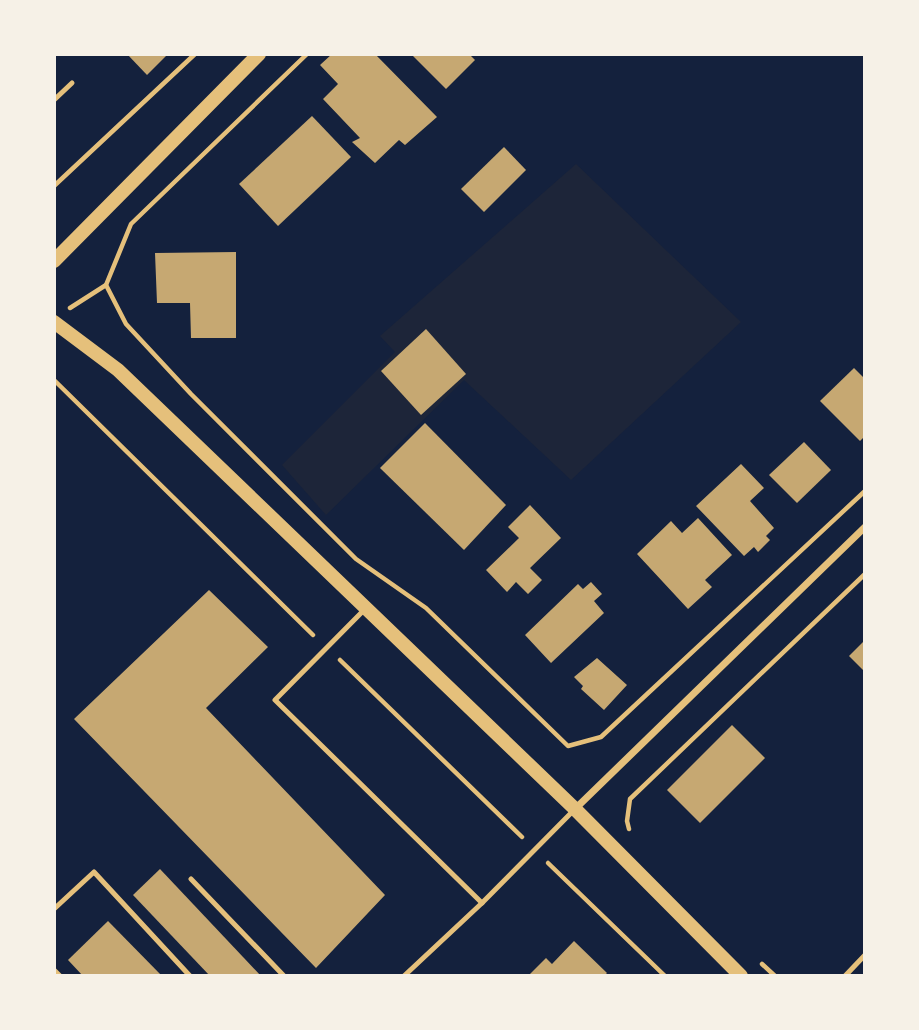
<svg xmlns="http://www.w3.org/2000/svg" width="919" height="1030" font-family="Georgia,serif">
  <rect width="100%" height="100%" fill="#14213d"/>
  <!-- green -->
  <polygon fill="#1d2539" points="576,164 741,322 571,480 464,380 326,515 282,465 395,352 380,336"/>
  <!-- building -->
  <g fill="#c6a872">
    <polygon points="127,54 168,54 147,75"/>
    <polygon points="332,54 375,54 437,117 405,145 399,140 375,163 352,142 360,138 323,99 338,84 320,65"/>
    <polygon points="411,54 469,54 475,60 446,89"/>
    <polygon points="312,116 351,157 278,226 239,184"/>
    <polygon points="504,147 526,170 484,212 461,189"/>
    <polygon points="236,252 236,338 191,338 190,303 157,303 155,253"/>
    <polygon points="426,329 466,374 421,415 381,371"/>
    <polygon points="854,368 865,379 865,436 860,441 820,401"/>
    <polygon points="425,423 506,505 464,550 380,468"/>
    <polygon points="804,442 831,470 797,503 769,475"/>
    <polygon points="741,464 764,488 750,501 774,528 766,536 770,540 758,552 754,547 744,556 696,506"/>
    <polygon points="530,505 561,538 530,568 542,580 528,594 516,582 507,592 486,570 519,538 508,527"/>
    <polygon points="698,518 732,555 705,580 712,587 688,609 637,554 671,521 682,533"/>
    <polygon points="591,582 602,594 594,601 604,613 551,663 525,635 578,584 583,589"/>
    <polygon points="209,590 268,647 206,708 385,895 316,968 74,719"/>
    <polygon points="865,640 865,672 849,656"/>
    <polygon points="597,658 627,685 604,710 581,689 583,686 574,677"/>
    <polygon points="732,725 765,758 700,823 667,790"/>
    <polygon points="160,869 261,976 210,976 133,895"/>
    <polygon points="108,921 162,976 83,976 68,960"/>
    <polygon points="574,941 607,973 604,976 528,976 546,958 552,964"/>
  </g>
  <g fill="none" stroke-linecap="round" stroke-linejoin="round">
    <!-- path -->
    <g stroke="#e5c07b" stroke-width="4.5">
      <polyline points="54,186 195,54"/>
      <polyline points="106,285 126,324 191,394 356,559 426,608 568,746 601,737 865,491"/>
      <polyline points="70,308 106,285 131,224 307,54"/>
      <polyline points="54,380 313,635"/>
      <polyline points="340,660 522,837"/>
      <polyline points="629,829 627,821 630,799 865,574"/>
      <polyline points="548,863 665,976"/>
      <polyline points="762,964 775,976"/>
    </g>
    <!-- service -->
    <g stroke="#e5c07b" stroke-width="5">
      <polyline points="54,100 72,83"/>
      <polyline points="365,609 275,700 482,903"/>
      <polyline points="191,879 284,976"/>
      <polyline points="54,909 94,872 190,976"/>
      <polyline points="54,970 60,976"/>
      <polyline points="404,976 482,903 575,809"/>
      <polyline points="845,976 865,955"/>
    </g>
    <!-- minor -->
    <polyline stroke="#e5c07b" stroke-width="7" points="575,809 865,527"/>
    <!-- secondary -->
    <g stroke="#e5c07b" stroke-width="14">
      <polyline points="54,261 259,54"/>
      <polyline points="54,322 118,370 575,809 741,976"/>
    </g>
  </g>
  <!-- border -->
  <rect width="919" height="1030" fill="none" stroke="#f6f1e7" stroke-width="112"/>
</svg>
